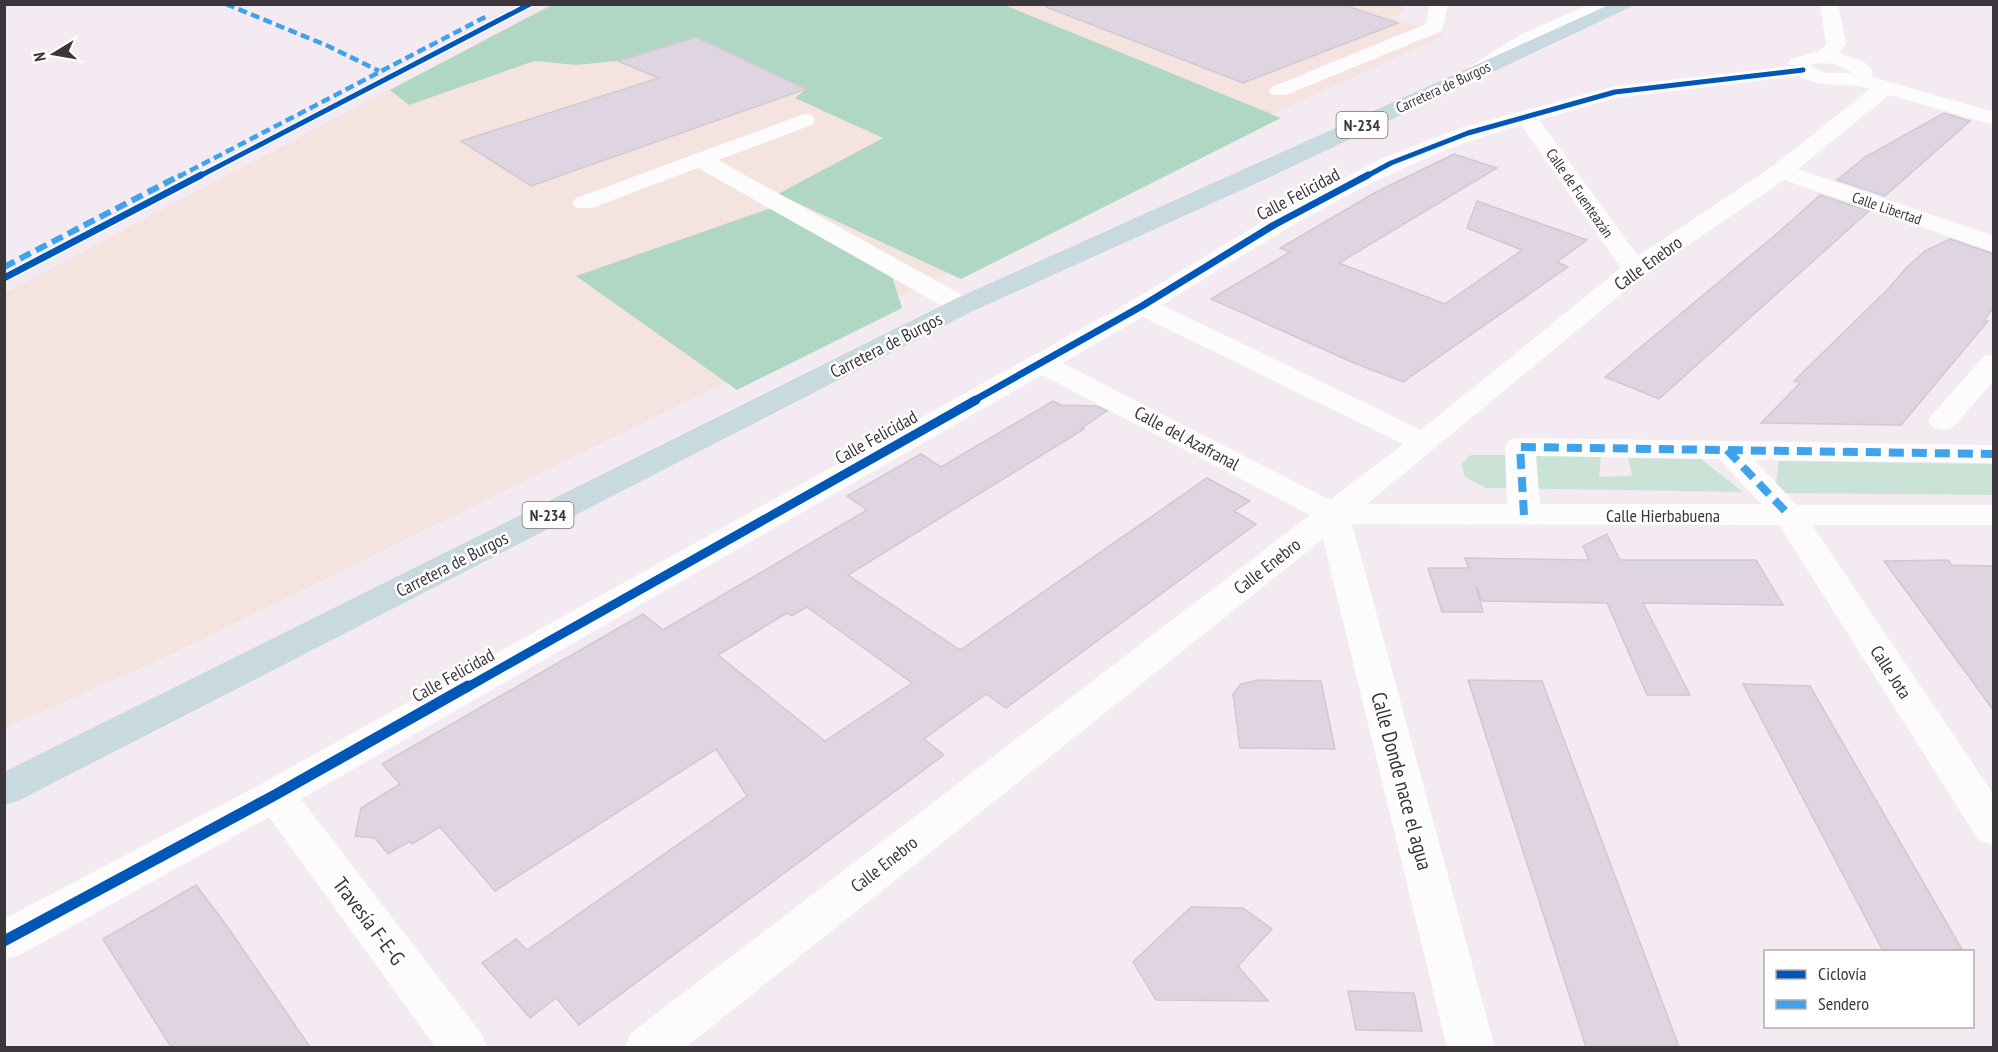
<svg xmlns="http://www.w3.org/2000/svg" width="1998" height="1052" font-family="'PT Sans Narrow',sans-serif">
  <rect width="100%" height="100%" fill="#f4eaf2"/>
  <!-- industrial -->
  <polygon fill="#f5e3e0" points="1405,4 1401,13 1392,18 1446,35 1281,110 172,654 5,728 5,293 549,5"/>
  <!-- green -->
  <g fill="#cbe3d7">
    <polygon points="1538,447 1601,457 1599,477 1632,476 1628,458 1701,459 1743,492 1486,488 1465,477 1461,464 1470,455 1511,455 1535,467"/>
    <polygon points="1779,461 1993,464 1993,495 1775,493"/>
  </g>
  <!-- forest -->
  <g fill="#b0d7c4">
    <polygon points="1002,4 1281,118 961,279 778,194 883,138 795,98 806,89 697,37 618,61 576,65 534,61 409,105 390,90 552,5"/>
    <polygon points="774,207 891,273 902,308 737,390 576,276"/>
  </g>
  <!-- building -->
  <g fill="#dfd4e1" stroke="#d0cad0" stroke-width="1.5" fill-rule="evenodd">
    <polygon points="1046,4 1341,4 1398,23 1243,83 1046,7"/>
    <polygon points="696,37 806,89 531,186 461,141 659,78 618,61"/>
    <polygon points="1944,113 1970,121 1885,196 1837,180 1865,157"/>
    <polygon points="1454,154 1497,168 1339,263 1445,304 1522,250 1467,228 1477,201 1587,240 1557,262 1568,267 1403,382 1354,363 1211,299 1290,252 1280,248 1376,192"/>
    <polygon points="1820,195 1869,211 1659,399 1605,377 1780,231"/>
    <polygon points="1950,239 1994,254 1994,307 1984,320 1988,321 1901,425 1761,423 1800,383 1794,381 1889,288 1906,268 1925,251"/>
    <path d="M1053,401L1061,405L1096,406L1107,411L1082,428L1084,429L848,575L960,650L1207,478L1250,501L1234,511L1256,524L1006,708L986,694L924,739L944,755L579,1025L556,998L530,1018L482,963L516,939L527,950L747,796L716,749L495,891L440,827L412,844L410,841L388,854L375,838L355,836L361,808L400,784L382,764L643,614L663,630L867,510L847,496L921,454L941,467ZM807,607L912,683L825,741L718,655L787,613L792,616Z"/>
    <polygon points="1607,534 1620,560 1756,560 1783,605 1643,603 1690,695 1647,695 1607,603 1482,601 1476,586 1483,612 1442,612 1428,568 1469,568 1465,558 1589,560 1583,546"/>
    <polygon points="1948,560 1951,565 1994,566 1994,711 1884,561"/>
    <polygon points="1259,680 1321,681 1335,749 1240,748 1233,694 1241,684"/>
    <polygon points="1468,680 1542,681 1679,1047 1586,1047"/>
    <polygon points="1743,684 1810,686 1963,951 1883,951"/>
    <polygon points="196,885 227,926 310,1047 171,1047 103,939"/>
    <polygon points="1191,907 1243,908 1272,929 1238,966 1268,1001 1156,1000 1133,962"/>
    <polygon points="1348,991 1414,993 1422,1031 1356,1030"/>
  </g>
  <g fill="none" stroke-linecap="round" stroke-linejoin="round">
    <!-- minor -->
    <g fill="#fdfcfd" fill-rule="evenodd">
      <polygon points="1430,4 1448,4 1442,31 1286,95 1272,95 1269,91 1272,87 1426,24"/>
      <polygon points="1590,4 1616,4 1534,43 1475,78 1461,78 1458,74 1520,35"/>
      <path d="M1820,4H1838L1846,44L1839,53L1864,62L1873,71L1872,77L1994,112V125L1889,95L1798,169L1994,236V252L1784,180L1644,275L1367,504H1507L1505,447L1509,440L1520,438L1994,445V463L1754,460L1797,505H1994V525H1812L1994,795V845L1979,841L1779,525L1352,524L1495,1048H1447L1323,539L685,1048H624L631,1033L1310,515L1042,375L301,799L481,1033L488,1048H436L269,817L20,955L4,960V919L261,784L1133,300L1265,220L1383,158L1460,128L1615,86L1790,66L1788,63L1791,59L1820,51L1826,44ZM1820,63L1835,64L1853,73H1825L1809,65ZM1799,76C1822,89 1847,82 1870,89L1773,166L1638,256L1539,120L1616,98ZM1521,125L1621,268L1421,430L1162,305C1278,233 1387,163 1521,125ZM1143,317L1403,444L1330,500L1062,363ZM1536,456L1719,459L1761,504H1540Z"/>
      <polygon points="804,114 812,115 815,120 812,125 718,160 971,300 975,306 971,312 962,314 953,312 698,168 592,208 576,208 572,203 576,198"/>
      <polygon points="1994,354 1994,380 1954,427 1943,430 1932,427 1928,421 1932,415 1984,356"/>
    </g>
    <!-- highway -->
    <polygon fill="#c8dadf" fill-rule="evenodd" points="1611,4 1637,4 1257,183 971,312 18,801 4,805 4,772 953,300"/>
    <!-- quiet-far2 -->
    <g stroke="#3fa3ec" stroke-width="4.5" stroke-dasharray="9 4.5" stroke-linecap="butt">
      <polyline points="226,4 328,46 379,71"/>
      <polyline points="178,177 489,15"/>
    </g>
    <!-- quiet-far1 -->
    <polyline stroke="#3fa3ec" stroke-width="6" stroke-dasharray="12 6" stroke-linecap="butt" points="4,267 181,175"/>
    <!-- quiet -->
    <g stroke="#3fa3ec" stroke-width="8" stroke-dasharray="15 8" stroke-linecap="butt">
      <polyline points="1727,450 1789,515"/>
      <polyline points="1524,515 1520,447 1994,454"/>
    </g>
    <!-- cycleway-far3 casing -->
    <g stroke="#fff" stroke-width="8">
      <g id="cycleway-far3">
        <polyline points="198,177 530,4"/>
        <polyline points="1365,177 1391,163 1468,133 1615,92 1803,70"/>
      </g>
    </g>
    <!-- cycleway-far2 casing -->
    <g stroke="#fff" stroke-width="10">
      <g id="cycleway-far2">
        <polyline points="4,278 201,175"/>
        <polyline points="973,401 1142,306 1274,225 1368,175"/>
      </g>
    </g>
    <!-- cycleway-far1 casing -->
    <g stroke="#fff" stroke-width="13">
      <polyline id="cycleway-far1" points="466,688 976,400"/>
    </g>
    <!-- cycleway casing -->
    <g stroke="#fff" stroke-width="15">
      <polyline id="cycleway" points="4,941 275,795 468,686"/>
    </g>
    <!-- cycleway-far3 -->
    <use href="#cycleway-far3" stroke="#0057b8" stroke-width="5"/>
    <!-- cycleway-far2 -->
    <use href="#cycleway-far2" stroke="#0057b8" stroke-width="7"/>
    <!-- cycleway-far1 -->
    <use href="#cycleway-far1" stroke="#0057b8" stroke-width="9"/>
    <!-- cycleway -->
    <use href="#cycleway" stroke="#0057b8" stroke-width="11"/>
  </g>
  <g text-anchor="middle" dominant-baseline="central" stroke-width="5" stroke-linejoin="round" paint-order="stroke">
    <!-- far-street labels -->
    <g font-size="15" fill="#3b363b" stroke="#fff">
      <text transform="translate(1443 87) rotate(-25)">Carretera de Burgos</text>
      <text transform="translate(1580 193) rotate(55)">Calle de Fuenteazán</text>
      <text transform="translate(1887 208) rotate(19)">Calle Libertad</text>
    </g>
    <!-- shield labels -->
    <g fill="#fff" stroke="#767276" stroke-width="1.5">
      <rect x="1336.5" y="112" width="51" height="26" rx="4.5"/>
      <rect x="522.5" y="502" width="51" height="26" rx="4.5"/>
    </g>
    <g font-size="16" font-weight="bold" fill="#3b363b">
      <text x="1362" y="125">N-234</text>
      <text x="548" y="515">N-234</text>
    </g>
    <!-- street labels -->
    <g font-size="18" fill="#3b363b" stroke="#fff">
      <text transform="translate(1298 194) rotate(-28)">Calle Felicidad</text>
      <text transform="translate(1648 263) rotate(-36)">Calle Enebro</text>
      <text transform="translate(886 345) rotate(-27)">Carretera de Burgos</text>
      <text transform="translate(876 437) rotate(-29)">Calle Felicidad</text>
      <text transform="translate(1187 438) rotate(28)">Calle del Azafranal</text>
      <text x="1663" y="515">Calle Hierbabuena</text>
      <text transform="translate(452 564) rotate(-27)">Carretera de Burgos</text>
      <text transform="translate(1267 566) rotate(-38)">Calle Enebro</text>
      <text transform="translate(1891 672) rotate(57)">Calle Jota</text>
      <text transform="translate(453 675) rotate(-29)">Calle Felicidad</text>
      <text transform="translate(884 864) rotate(-38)">Calle Enebro</text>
    </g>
    <!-- near-street labels -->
    <g font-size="21" fill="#3b363b" stroke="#fff">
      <text transform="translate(1402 781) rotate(75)">Calle Donde nace el agua</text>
      <text transform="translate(369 921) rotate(53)">Travesía F-E-G</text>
    </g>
  </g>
  <!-- border -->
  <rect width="1998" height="1052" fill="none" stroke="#3b363b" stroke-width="12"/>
  <!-- legend -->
  <rect x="1764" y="950" width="210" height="78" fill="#ffffff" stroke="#b1afb1" stroke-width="1.5"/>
  <rect x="1776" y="970" width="30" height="9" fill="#0057b8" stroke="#b1afb1" stroke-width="1.5"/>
  <text x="1818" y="980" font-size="18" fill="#3b363b">Ciclovía</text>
  <rect x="1776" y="1000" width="30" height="9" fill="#3fa3ec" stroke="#b1afb1" stroke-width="1.5"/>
  <text x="1818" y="1010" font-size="18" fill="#3b363b">Sendero</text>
  <!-- north arrow -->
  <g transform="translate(54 54) rotate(259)" stroke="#ffffff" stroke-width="4.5" paint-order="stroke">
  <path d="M0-4.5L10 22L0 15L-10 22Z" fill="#3b363b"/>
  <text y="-9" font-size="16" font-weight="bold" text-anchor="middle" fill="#3b363b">N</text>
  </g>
</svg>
